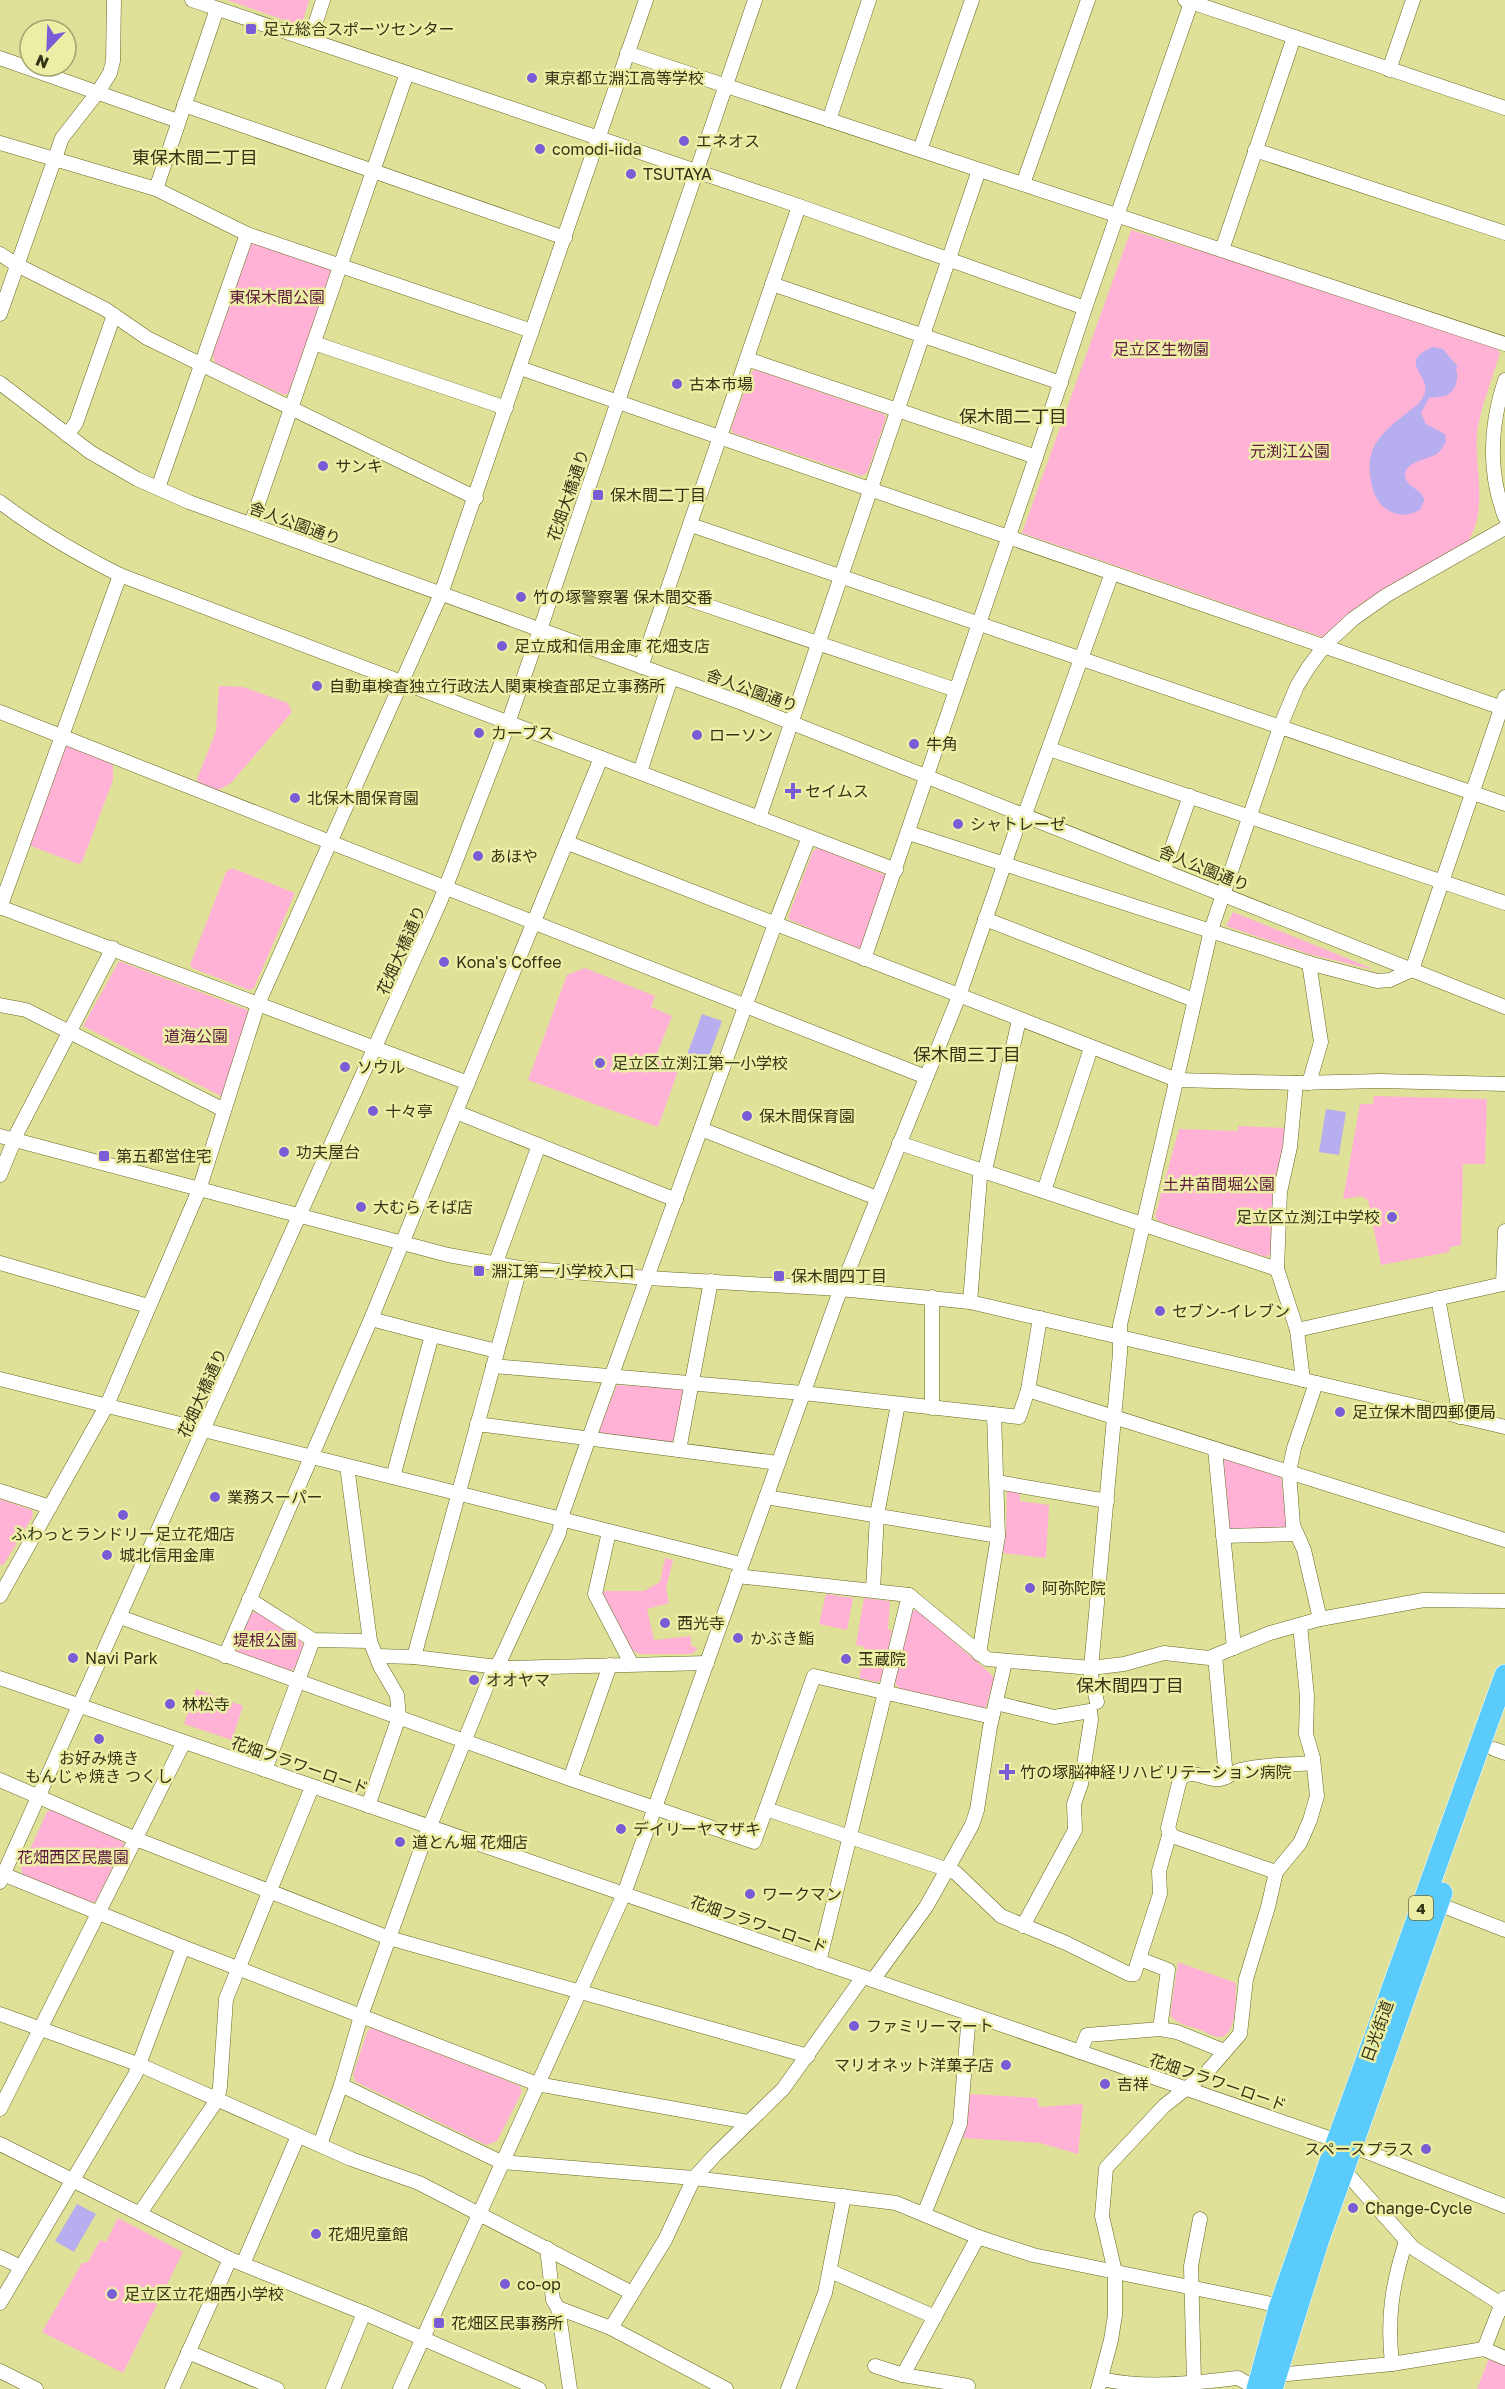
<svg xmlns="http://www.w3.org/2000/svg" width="1505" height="2389" font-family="'Golos Text','Noto Sans JP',sans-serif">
  <rect width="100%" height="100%" fill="#dfe199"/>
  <!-- green -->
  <g fill="#ffb2d6">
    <polygon points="227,0 309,0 303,20 296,24"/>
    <path d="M1131,230L1489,339L1500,353C1493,377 1480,408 1477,433C1474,469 1489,508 1468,541L1363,602L1322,637L1022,533Z"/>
    <polygon points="256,242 329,268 332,274 289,393 284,395 215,363 212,352 249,245"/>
    <polygon points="756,370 884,414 886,418 867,473 861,476 733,433 731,428 752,371"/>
    <polygon points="219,686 243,687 288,703 292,712 231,783 217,791 198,783 197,779 216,731"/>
    <polygon points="67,744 113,765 113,780 82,862 78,864 31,846 29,842 63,748"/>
    <polygon points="818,848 885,875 886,879 861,946 858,948 790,920 788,917 813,851"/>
    <polygon points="232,868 295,893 254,988 249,990 192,968 190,965 226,872"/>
    <polygon points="1233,912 1371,968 1370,969 1309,954 1226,926"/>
    <polygon points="119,961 250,1011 221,1096 83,1026"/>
    <polygon points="585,968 655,996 651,1007 672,1016 657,1053 660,1060 675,1065 678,1071 658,1127 528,1080 567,975"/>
    <polygon points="1374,1096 1487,1099 1485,1164 1463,1164 1461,1245 1450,1247 1449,1252 1381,1265 1368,1200 1361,1196 1343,1199 1360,1104 1373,1104"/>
    <polygon points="1238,1126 1285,1128 1284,1143 1273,1187 1272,1253 1266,1257 1158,1221 1155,1216 1179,1129 1238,1131"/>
    <polygon points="617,1385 681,1388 685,1393 675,1439 669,1444 601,1433 599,1430"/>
    <polygon points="1226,1458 1281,1476 1287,1529 1232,1531 1228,1528 1222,1464"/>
    <polygon points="1007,1491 1020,1493 1020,1501 1049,1505 1046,1558 1003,1553 1006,1532"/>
    <polygon points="0,1499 32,1510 33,1516 4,1564 0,1565"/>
    <polygon points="665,1558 673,1560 666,1588 669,1603 647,1609 654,1640 691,1636 691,1646 698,1648 692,1654 639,1654 632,1650 600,1595 601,1591 644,1591 660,1582"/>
    <polygon points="826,1594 853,1598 847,1630 819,1624"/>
    <polygon points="864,1598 890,1601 888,1629 892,1631 881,1680 877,1682 859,1678 865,1647 856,1645"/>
    <polygon points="917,1610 992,1675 994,1678 986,1707 982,1709 899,1688 895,1683 912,1611"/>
    <polygon points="257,1612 301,1639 303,1646 295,1668 290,1671 238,1652 236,1648 251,1613"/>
    <polygon points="196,1689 243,1706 232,1740 184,1724"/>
    <polygon points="52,1809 122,1839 124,1845 96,1901 91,1903 23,1875 21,1869 47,1812"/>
    <path d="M1178,1962L1236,1983C1235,1997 1238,2035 1220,2037C1214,2038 1205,2031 1198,2029C1187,2025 1178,2025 1170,2015Z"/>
    <polygon points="373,2028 520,2086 522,2092 497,2141 486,2145 356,2082 353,2074 368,2030"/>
    <polygon points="970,2094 1037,2098 1039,2107 1083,2104 1078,2154 1040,2143 963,2138"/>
    <polygon points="118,2218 183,2252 123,2373 42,2332 82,2263 88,2262 100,2240 106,2242"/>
    <polygon points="1489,2358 1505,2364 1505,2389 1477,2389"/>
  </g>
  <!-- water -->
  <g fill="#b6aeef">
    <path d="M1433,347L1443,349L1458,367L1456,368C1459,378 1456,392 1445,396C1440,397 1434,397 1429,398L1421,413L1426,424L1445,434L1446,442C1443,447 1441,451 1437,454C1428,459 1405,462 1405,475C1406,488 1424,489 1424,501L1420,510C1407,516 1398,517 1385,508C1377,502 1372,491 1371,480C1364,446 1384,431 1408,412C1414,407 1421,403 1424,395C1433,375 1395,363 1433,347Z"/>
    <polygon points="702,1014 722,1021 707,1062 687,1055"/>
    <polygon points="1326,1109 1346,1112 1339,1155 1319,1152"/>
    <polygon points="77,2204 96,2214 74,2252 55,2241"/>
  </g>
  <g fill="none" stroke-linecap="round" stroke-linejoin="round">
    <!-- minor casing -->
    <g stroke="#686821" stroke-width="15">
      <g id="minor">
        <polyline points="192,0 799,206 1085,308"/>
        <polyline points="1185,0 1505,108"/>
        <polyline points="310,40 323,0"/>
        <polyline points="627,53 1505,344"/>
        <polyline points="0,58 178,121"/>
        <polyline points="1389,70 1413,0"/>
        <polyline points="184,105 565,238"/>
        <polyline points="829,120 869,0"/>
        <polyline points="0,143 156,189 247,234 532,331"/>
        <polyline points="920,150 972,0"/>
        <polyline points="1255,150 1505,233"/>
        <polyline points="1023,184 1088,0"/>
        <polyline points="156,189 217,9"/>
        <polyline points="1222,250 1294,37"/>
        <polyline points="0,254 17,265 105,309 147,338 476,498"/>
        <polyline points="772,284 1061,383"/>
        <polyline points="0,314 62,138 98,92 110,73 113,61 114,0"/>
        <polyline points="314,343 506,408"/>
        <polyline points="747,359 1036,457"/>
        <polyline points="520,368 1505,709"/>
        <path d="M1505,380C1490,425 1488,472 1505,517"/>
        <polyline points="0,383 90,452 137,479 189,502 742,703 1505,1007"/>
        <polyline points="67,435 76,423 114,315"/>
        <polyline points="158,488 247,234"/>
        <path d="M0,502C38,531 78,554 120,575L896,870"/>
        <polyline points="251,524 407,73"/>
        <polyline points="691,525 1505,804"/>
        <polyline points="667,592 956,690"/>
        <polyline points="641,667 799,206"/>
        <polyline points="0,712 926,1077"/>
        <polyline points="1049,749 1505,903"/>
        <polyline points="640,772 671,678"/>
        <polyline points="1025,814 1112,573"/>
        <polyline points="759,818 979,170"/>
        <polyline points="909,833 1309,963 1377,981 1390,980 1412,970 1505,697"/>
        <polyline points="568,843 1177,1080 1296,1083 1380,1081 1505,1084"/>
        <polyline points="1164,870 1190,796"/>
        <polyline points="0,907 468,1083"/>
        <polyline points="0,908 120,575"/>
        <polyline points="985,919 1194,1000"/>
        <polyline points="864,959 1036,457 1085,308 1192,0"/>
        <polyline points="1309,963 1321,1042 1309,1083"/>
        <polyline points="0,1005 26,1010 224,1110"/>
        <polyline points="1296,1083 1290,1147 1280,1192 1277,1269 1297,1330 1303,1380"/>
        <polyline points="456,1112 676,1200"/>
        <polyline points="701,1129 877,1198"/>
        <polyline points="0,1136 448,1255 520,1268 648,1278 840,1289 970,1302 1505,1427"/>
        <polyline points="899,1143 1277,1269"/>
        <polyline points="0,1175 18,1131 113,948"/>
        <polyline points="1044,1191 1091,1048"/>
        <polyline points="0,1263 148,1306"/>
        <polyline points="495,1265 539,1145"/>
        <polyline points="932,1297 932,1408"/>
        <polyline points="1438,1298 1460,1417"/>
        <polyline points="970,1302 980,1177 986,1166 1019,1020"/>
        <polyline points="371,1319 432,1335"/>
        <polyline points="1297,1330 1503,1284 1505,1231"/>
        <polyline points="493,1366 803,1393 1019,1417 1028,1390 1040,1318"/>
        <polyline points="0,1379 741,1564"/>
        <polyline points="1316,1383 1294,1448 1289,1472 1293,1525 1304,1550 1320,1619"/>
        <polyline points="1028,1390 1505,1540"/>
        <polyline points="477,1424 778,1463"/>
        <polyline points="1215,1449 1234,1648"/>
        <polyline points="679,1450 711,1281"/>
        <polyline points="347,1466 370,1641 380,1666 397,1695 399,1717 368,1806"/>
        <polyline points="393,1477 432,1335 497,1351"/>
        <polyline points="997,1482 1107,1501"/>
        <polyline points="0,1491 50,1507"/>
        <polyline points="766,1497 998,1536"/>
        <polyline points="609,1532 595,1594 631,1663"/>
        <polyline points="1223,1536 1295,1534"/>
        <polyline points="737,1576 909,1595 987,1659 1091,1668 1124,1664 1164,1653 1209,1658 1270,1633 1320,1619 1424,1600 1505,1601"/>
        <polyline points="873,1590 877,1515 898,1404"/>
        <polyline points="0,1596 107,1405 199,1190 258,1004 441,594 646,0"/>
        <polyline points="249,1599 313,1640 370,1641"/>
        <polyline points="120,1617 570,1779 754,1842 814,1676 992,1717"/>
        <polyline points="979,1654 998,1536 994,1414"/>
        <polyline points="225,1656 371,1319 601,758"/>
        <polyline points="377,1656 414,1657 506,1668 707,1663"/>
        <polyline points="1215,1656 1226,1777"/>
        <polyline points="414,1657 520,1268"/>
        <polyline points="0,1678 1352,2146 1505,2206"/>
        <polyline points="1097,1702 1091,1675 1091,1668 1120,1353 1120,1325 1211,930 1280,727 1297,686 1308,668 1325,645 1353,619 1387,595 1505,528"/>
        <polyline points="996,1703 1054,1717 1090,1711 1091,1720 1081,1784 1074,1804 1075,1830 1023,1926"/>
        <polyline points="1494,1749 1505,1753"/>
        <polyline points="265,1770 313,1640"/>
        <polyline points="570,1779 610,1665"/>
        <polyline points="0,1780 136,1839 389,1938 808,2056"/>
        <path d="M766,1809L949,1870L956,1873L1001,1916L1066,1943L1129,1974H1134L1160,1894L1159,1871L1170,1832L1168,1828L1180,1779C1193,1767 1205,1781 1220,1779C1228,1778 1234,1771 1241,1770C1264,1764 1290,1765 1313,1763"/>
        <polyline points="1169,1835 1276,1872"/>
        <polyline points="0,1873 183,1947 537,2084 748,2122"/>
        <polyline points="0,1882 440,902 502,741 755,0"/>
        <polyline points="1438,1904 1505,1930"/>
        <polyline points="1140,1959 1168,1970 1160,2029"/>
        <polyline points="819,1962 909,1595"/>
        <polyline points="873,1980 926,1907 972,1825 977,1810 990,1727 1005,1662"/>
        <polyline points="0,2014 140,2065 351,2159 419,2183 632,2293"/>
        <polyline points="1080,2052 1087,2035 1160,2029 1177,2032 1224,2051"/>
        <polyline points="341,2085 501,2162 694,2178 896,2203 978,2237 1033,2255 1267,2303 1279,2308"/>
        <polyline points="0,2109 184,1742"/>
        <polyline points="0,2144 230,2259 364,2313 539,2389"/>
        <polyline points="320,2145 341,2085 361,2016 425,1838 492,1673 501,1659 559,1533 563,1512 589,1438 775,924 809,837"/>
        <polyline points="1343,2169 1413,2248 1498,2302 1505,2309"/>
        <polyline points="140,2213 217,2100 220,2087 226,1999 312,1787"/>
        <polyline points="924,2214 960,2124 969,2014"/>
        <path d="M1406,2241C1392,2285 1387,2317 1392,2364L1484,2349L1505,2358"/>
        <polyline points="547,2248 553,2300 558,2308 570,2389"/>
        <polyline points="0,2257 21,2267"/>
        <polyline points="243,2264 298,2136"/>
        <polyline points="830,2271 935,2317"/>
        <polyline points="0,2303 135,2075 183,1947"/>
        <polyline points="558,2308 611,2328 726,2389"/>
        <polyline points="611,2328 665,2240 694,2178 715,2155 783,2089 863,1977"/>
        <polyline points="1484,2349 1504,2298"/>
        <polyline points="188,2352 277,2389"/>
        <polyline points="875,2366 903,2375 968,2386"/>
        <polyline points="0,2371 36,2389"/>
        <polyline points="903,2375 978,2237"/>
        <polyline points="1277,2375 1392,2364"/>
        <path d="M1101,2379C1149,2389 1190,2383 1238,2378L1245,2382"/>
        <polyline points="1194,2382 1191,2266 1200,2219"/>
        <polyline points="172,2389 230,2259"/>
        <polyline points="333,2389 364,2313"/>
        <polyline points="400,2389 624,1894 837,1299 959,996 1022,813"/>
        <polyline points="788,2389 825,2293 844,2196"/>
        <polyline points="1098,2389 1111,2340 1115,2315 1115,2272 1102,2216 1106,2168 1164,2106 1207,2072 1240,2034 1246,1979 1268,1907 1276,1872 1300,1843 1310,1820 1317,1796 1313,1758 1306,1734 1307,1696 1300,1625"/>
      </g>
    </g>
    <!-- highway casing -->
    <g stroke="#fff" stroke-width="22">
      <g id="highway">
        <polyline points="1257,2389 1279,2308 1331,2158 1505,1675"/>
        <polyline points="1272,2389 1318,2242 1442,1893"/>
      </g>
    </g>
    <!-- minor -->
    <use href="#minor" stroke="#fff" stroke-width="14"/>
    <!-- highway -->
    <use href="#highway" stroke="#5bcbfb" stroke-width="21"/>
  </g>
  <!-- markers -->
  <g fill="#785dd7" stroke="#eceea6" stroke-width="2">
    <rect x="245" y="23" width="12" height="12" rx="3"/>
    <circle cx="532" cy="78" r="6"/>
    <circle cx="684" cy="141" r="6"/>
    <circle cx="540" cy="149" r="6"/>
    <circle cx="631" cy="174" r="6"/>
    <circle cx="677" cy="384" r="6"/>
    <circle cx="323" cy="466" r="6"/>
    <rect x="592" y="489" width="12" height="12" rx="3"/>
    <circle cx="521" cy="597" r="6"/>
    <circle cx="502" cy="646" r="6"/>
    <circle cx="317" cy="686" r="6"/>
    <circle cx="479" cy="733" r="6"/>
    <circle cx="697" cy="735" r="6"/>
    <circle cx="914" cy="744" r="6"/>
    <path d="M790 782h6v6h6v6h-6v6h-6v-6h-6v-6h6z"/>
    <circle cx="295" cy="798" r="6"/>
    <circle cx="958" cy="824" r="6"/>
    <circle cx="478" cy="856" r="6"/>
    <circle cx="444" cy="962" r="6"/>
    <circle cx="600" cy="1063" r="6"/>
    <circle cx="345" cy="1067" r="6"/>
    <circle cx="373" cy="1111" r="6"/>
    <circle cx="747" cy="1116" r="6"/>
    <circle cx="284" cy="1152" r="6"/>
    <rect x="98" y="1150" width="12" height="12" rx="3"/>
    <circle cx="361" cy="1207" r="6"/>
    <circle cx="1392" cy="1217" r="6"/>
    <rect x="473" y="1265" width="12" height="12" rx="3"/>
    <rect x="773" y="1270" width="12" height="12" rx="3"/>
    <circle cx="1160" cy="1311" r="6"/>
    <circle cx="1340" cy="1412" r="6"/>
    <circle cx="215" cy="1497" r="6"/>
    <circle cx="123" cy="1515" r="6"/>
    <circle cx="107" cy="1555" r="6"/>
    <circle cx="1030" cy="1588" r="6"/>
    <circle cx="665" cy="1623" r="6"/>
    <circle cx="738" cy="1638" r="6"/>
    <circle cx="73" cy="1658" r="6"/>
    <circle cx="846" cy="1659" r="6"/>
    <circle cx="474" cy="1680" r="6"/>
    <circle cx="170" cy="1704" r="6"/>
    <circle cx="99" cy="1739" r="6"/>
    <path d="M1004 1763h6v6h6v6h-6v6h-6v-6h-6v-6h6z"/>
    <circle cx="621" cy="1829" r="6"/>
    <circle cx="400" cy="1842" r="6"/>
    <circle cx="750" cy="1894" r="6"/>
    <circle cx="854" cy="2026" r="6"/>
    <circle cx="1006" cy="2065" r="6"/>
    <circle cx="1105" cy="2084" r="6"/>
    <circle cx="1426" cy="2149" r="6"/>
    <circle cx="1353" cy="2208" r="6"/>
    <circle cx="316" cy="2234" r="6"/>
    <circle cx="505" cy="2284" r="6"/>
    <circle cx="112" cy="2294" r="6"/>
    <rect x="433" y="2317" width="12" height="12" rx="3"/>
  </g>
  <g text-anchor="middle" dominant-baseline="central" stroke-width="5" stroke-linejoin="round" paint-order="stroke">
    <!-- shield labels -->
    <rect fill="#eceea6" stroke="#6b6c42" stroke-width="1.5" x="1409" y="1896" width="24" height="24" rx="4.5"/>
    <g font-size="15" font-weight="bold" fill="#343417">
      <text x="1421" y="1908">4</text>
    </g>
    <!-- poi labels -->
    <g font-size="16" fill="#343417" stroke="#eceea6" text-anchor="start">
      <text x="263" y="29">足立総合スポーツセンター</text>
      <text x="544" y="78">東京都立淵江高等学校</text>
      <text x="696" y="141">エネオス</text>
      <text x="552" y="149">comodi-iida</text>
      <text x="643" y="174">TSUTAYA</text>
      <text x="689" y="384">古本市場</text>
      <text x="335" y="466">サンキ</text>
      <text x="610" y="495">保木間二丁目</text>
      <text x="533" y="597">竹の塚警察署 保木間交番</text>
      <text x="514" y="646">足立成和信用金庫 花畑支店</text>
      <text x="329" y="686">自動車検査独立行政法人関東検査部足立事務所</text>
      <text x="491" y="733">カーブス</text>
      <text x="709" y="735">ローソン</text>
      <text x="926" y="744">牛角</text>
      <text x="805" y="791">セイムス</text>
      <text x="307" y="798">北保木間保育園</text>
      <text x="970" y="824">シャトレーゼ</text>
      <text x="490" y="856">あほや</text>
      <text x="456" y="962">Kona's Coffee</text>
      <text x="612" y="1063">足立区立渕江第一小学校</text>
      <text x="357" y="1067">ソウル</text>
      <text x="385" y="1111">十々亭</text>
      <text x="759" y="1116">保木間保育園</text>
      <text x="296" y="1152">功夫屋台</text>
      <text x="116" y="1156">第五都営住宅</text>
      <text x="373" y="1207">大むら そば店</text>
      <text x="1380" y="1217" text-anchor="end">足立区立渕江中学校</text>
      <text x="491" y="1271">淵江第一小学校入口</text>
      <text x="791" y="1276">保木間四丁目</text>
      <text x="1172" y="1311">セブン-イレブン</text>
      <text x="1352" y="1412">足立保木間四郵便局</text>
      <text x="227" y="1497">業務スーパー</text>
      <text x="123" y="1534" text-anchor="middle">ふわっとランドリー足立花畑店</text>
      <text x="119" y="1555">城北信用金庫</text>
      <text x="1042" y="1588">阿弥陀院</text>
      <text x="677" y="1623">西光寺</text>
      <text x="750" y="1638">かぶき鮨</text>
      <text x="85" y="1658">Navi Park</text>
      <text x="858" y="1659">玉蔵院</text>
      <text x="486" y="1680">オオヤマ</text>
      <text x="182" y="1704">林松寺</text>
      <text x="99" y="1758" text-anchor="middle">お好み焼き<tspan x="99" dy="18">もんじゃ焼き つくし</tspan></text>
      <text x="1020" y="1772">竹の塚脳神経リハビリテーション病院</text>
      <text x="633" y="1829">デイリーヤマザキ</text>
      <text x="412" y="1842">道とん堀 花畑店</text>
      <text x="762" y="1894">ワークマン</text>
      <text x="866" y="2026">ファミリーマート</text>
      <text x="994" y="2065" text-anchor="end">マリオネット洋菓子店</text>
      <text x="1117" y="2084">吉祥</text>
      <text x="1414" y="2149" text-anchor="end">スペースプラス</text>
      <text x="1365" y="2208">Change-Cycle</text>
      <text x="328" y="2234">花畑児童館</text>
      <text x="517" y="2284">co-op</text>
      <text x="124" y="2294">足立区立花畑西小学校</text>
      <text x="451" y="2323">花畑区民事務所</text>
    </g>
    <!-- park labels -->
    <g font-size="16" fill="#5f1940" stroke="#eceea6">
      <text x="277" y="297">東保木間公園</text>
      <text x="1161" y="349">足立区生物園</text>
      <text x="1290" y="451">元渕江公園</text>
      <text x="196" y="1036">道海公園</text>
      <text x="1219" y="1184">土井苗間堀公園</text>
      <text x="265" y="1640">堤根公園</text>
      <text x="73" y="1857">花畑西区民農園</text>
    </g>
    <!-- street labels -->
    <g font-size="16" fill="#343417" stroke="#eceea6">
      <text transform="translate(568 495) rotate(-71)">花畑大橋通り</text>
      <text transform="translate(295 523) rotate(20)">舎人公園通り</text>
      <text transform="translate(752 690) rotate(20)">舎人公園通り</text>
      <text transform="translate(1204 868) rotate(22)">舎人公園通り</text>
      <text transform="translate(401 950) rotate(-66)">花畑大橋通り</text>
      <text transform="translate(202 1393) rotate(-66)">花畑大橋通り</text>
      <text transform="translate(300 1765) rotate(19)">花畑フラワーロード</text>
      <text transform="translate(759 1924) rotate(19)">花畑フラワーロード</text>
      <text transform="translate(1377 2031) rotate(-70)">日光街道</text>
      <text transform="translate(1218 2082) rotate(19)">花畑フラワーロード</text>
    </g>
    <!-- neighbourhood labels -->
    <g font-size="18" fill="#343417" stroke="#eceea6">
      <text x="195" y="157">東保木間二丁目</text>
      <text x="1013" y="416">保木間二丁目</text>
      <text x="967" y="1054">保木間三丁目</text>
      <text x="1130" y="1685">保木間四丁目</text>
    </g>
  </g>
  <!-- north arrow -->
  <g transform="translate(48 48) rotate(203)"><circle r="28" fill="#eceea6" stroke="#a2a46d" stroke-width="1.5"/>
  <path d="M0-4.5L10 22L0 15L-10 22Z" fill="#785dd7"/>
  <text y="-9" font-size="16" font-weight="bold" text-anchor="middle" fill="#343417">N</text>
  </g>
</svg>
